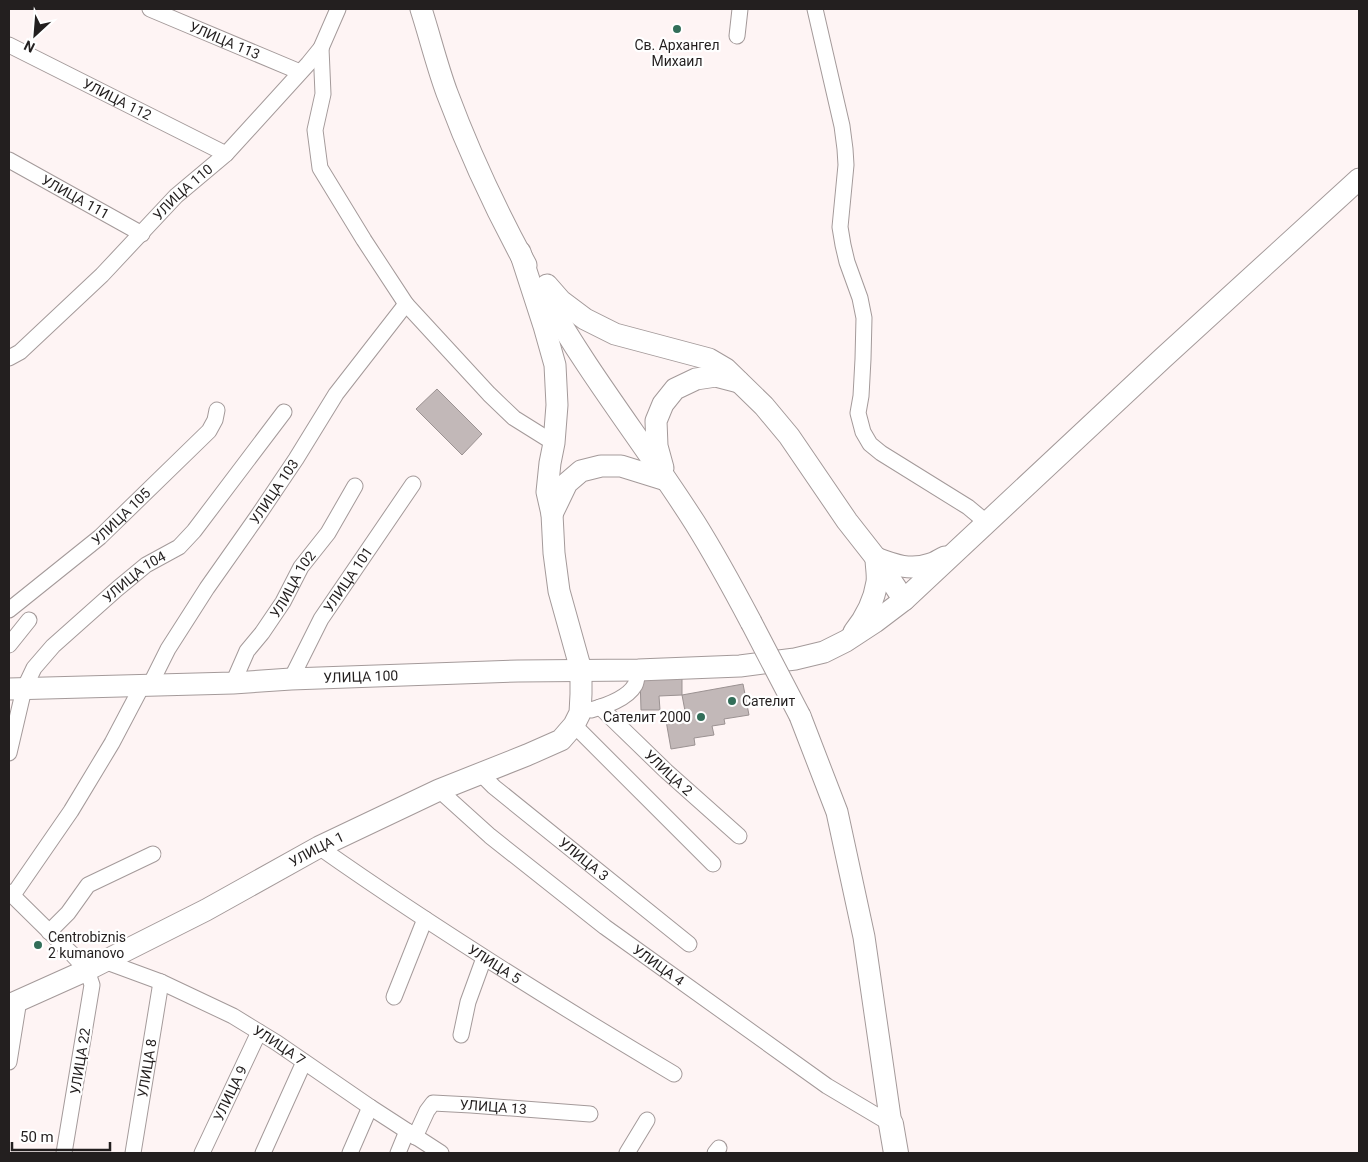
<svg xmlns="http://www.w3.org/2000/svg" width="1368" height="1162" font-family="Roboto,sans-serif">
  <rect width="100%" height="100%" fill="#fef4f4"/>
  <!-- building -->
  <g fill="#c2b8b8" stroke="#9b9292">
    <polygon points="437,389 482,434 462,455 416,409"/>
    <polygon points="682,676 682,695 659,696 660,710 641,710 640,677"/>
    <polygon points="743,684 749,715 724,719 725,724 712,726 714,735 694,738 695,745 671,749 665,715 685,711 682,695"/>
  </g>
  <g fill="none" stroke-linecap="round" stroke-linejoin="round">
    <!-- street casing -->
    <g stroke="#a49a9a" stroke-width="17">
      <g id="street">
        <path id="s1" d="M150,9L300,72"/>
        <polyline points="815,9 842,126 845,149 846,165 840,227 843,245 847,262 860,298 864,318 863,359 861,396 858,413 863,432 870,444 881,453 968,507 986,522"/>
        <polyline points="737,36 740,9"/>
        <path id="s2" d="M9,45L226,154"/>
        <polyline points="321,48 323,94 315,130 320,168 364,240 406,304 489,394 514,418 554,443"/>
        <path id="s3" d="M9,160L142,234"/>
        <path id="s4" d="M9,358L20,352L102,275L176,196L226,154L308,64L321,48L338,9"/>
        <path id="s5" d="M9,610L100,537L209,431L215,420L217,410"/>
        <polyline points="9,645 29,620"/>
        <path id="s6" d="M291,679L321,619L413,484"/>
        <path id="s7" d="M233,683L247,651L262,633L283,602L301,567L328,533L355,486"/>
        <path id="s8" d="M150,685L168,649L207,588L257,517L296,459L336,394L406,304"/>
        <path id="s9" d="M600,707L666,771L739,836"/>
        <path d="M591,710C605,706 627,699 635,685C637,681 637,675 638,670"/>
        <polyline points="574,725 713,864"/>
        <path id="s10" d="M9,753L24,689L34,668L53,646L117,589L146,565L179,547L194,531L284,412"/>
        <path id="s11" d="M480,773L494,787L689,944"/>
        <path id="s12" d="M439,790L490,836L605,927L827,1086L891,1124"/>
        <path id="s13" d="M319,847C434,928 553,1002 674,1074"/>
        <polyline points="9,892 72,954 87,970 92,985 64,1153"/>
        <polyline points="13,895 71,811 112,743 142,686"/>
        <polyline points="49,932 68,913 88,885 153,854"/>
        <path id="s14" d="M104,961L161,982L233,1016L277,1043L370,1107L441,1153"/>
        <polyline points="394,997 425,919"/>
        <polyline points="461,1035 468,1002 484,958"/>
        <polyline points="9,1062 19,1000"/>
        <path id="s15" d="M415,1137L427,1111L433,1103L471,1105L590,1114"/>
        <path id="s16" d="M133,1153L161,982"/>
        <path id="s17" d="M202,1153L259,1032"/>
        <polyline points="263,1153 304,1062"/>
        <polyline points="350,1153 370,1107"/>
        <polyline points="398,1153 407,1131"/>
        <polyline points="627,1153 647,1120"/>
        <polyline points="715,1153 719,1148"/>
      </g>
    </g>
    <!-- secondary casing -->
    <g stroke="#a49a9a" stroke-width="23">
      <g id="secondary">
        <path d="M421,9C430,37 437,66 447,93C469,152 496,210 526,265"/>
        <polyline points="547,285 561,301 585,319 615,334 709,359 726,369 764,406 789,436 847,521 876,558 904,600"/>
        <path d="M544,295C589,375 646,446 695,523C715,555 733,588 751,622"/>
        <polyline points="663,468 657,446 656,421 663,404 675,389 696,379 716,376 739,382"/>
        <polyline points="552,514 567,483 581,471 601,466 621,466 666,480"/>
        <path d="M876,558C894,565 911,571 930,564C935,563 940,559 945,557"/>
        <path d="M854,632C866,617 874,602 877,582C878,575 876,566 876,558"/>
        <path id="s18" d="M9,689L233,683L291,679L518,671L638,670L740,666L795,659L824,652L846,641L875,622L904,600L1163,358L1359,179"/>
        <polyline points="800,716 837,812 864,937 891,1124"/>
        <path id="s19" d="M9,1005L87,970L206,910L319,847L439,790L527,755L561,740L574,725L580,713L581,694V670L559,591L554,553L552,514L547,492L550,463L554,443L557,405L555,365L544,326L520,252"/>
      </g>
    </g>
    <!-- primary casing -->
    <g stroke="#a49a9a" stroke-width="26">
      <polyline id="primary" points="891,1124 896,1153"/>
    </g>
    <!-- street -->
    <use href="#street" stroke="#fff" stroke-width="15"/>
    <!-- secondary -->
    <use href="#secondary" stroke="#fff" stroke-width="21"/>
    <!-- primary -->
    <use href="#primary" stroke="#fff" stroke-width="24"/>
    <!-- secondary-bridge casing -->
    <g stroke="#a49a9a" stroke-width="23" stroke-linecap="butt">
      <polyline id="secondary-bridge" points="751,622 800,716"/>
    </g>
    <!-- secondary-bridge -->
    <use href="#secondary-bridge" stroke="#fff" stroke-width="21"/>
  </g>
  <!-- markers -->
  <g fill="#326e59" stroke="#fff" stroke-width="2">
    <circle cx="677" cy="29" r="5"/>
    <circle cx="732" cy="701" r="5"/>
    <circle cx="701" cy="717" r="5"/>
    <circle cx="38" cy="945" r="5"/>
  </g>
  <g text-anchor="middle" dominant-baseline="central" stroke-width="4.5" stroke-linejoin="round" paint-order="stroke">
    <!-- street labels -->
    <g font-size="14" fill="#231f1f" stroke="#fff">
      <text stroke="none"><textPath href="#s1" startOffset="81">УЛИЦА 113</textPath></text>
      <text stroke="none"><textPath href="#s2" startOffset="121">УЛИЦА 112</textPath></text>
      <text stroke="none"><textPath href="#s4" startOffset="241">УЛИЦА 110</textPath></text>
      <text stroke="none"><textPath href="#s3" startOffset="76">УЛИЦА 111</textPath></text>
      <text stroke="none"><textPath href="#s8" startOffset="230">УЛИЦА 103</textPath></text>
      <text stroke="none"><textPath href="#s5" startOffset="146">УЛИЦА 105</textPath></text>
      <text stroke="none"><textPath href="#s10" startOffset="225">УЛИЦА 104</textPath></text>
      <text stroke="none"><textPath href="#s6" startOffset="115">УЛИЦА 101</textPath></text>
      <text stroke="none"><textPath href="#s7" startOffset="116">УЛИЦА 102</textPath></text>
      <text stroke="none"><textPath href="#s18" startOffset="352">УЛИЦА 100</textPath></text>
      <text stroke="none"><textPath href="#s9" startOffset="95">УЛИЦА 2</textPath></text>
      <text stroke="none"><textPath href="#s19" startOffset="345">УЛИЦА 1</textPath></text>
      <text stroke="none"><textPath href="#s11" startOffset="135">УЛИЦА 3</textPath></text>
      <text stroke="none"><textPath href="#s13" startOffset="211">УЛИЦА 5</textPath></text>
      <text stroke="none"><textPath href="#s12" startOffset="281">УЛИЦА 4</textPath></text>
      <text stroke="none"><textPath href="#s14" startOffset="195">УЛИЦА 7</textPath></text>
      <text transform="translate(80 1061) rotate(-81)">УЛИЦА 22</text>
      <text stroke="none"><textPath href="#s16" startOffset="86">УЛИЦА 8</textPath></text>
      <text stroke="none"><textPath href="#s17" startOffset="66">УЛИЦА 9</textPath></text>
      <text stroke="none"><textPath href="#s15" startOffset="99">УЛИЦА 13</textPath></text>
    </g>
    <!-- poi labels -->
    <g font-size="14" fill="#231f1f" stroke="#fff" text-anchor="start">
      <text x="677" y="45" text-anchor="middle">Св. Архангел<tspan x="677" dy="16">Михаил</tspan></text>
      <text x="742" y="701">Сателит</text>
      <text x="691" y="717" text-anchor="end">Сателит 2000</text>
      <text x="48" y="937">Centrobiznis<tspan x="48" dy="16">2 kumanovo</tspan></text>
    </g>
  </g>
  <!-- border -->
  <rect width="1368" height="1162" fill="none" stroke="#231f1f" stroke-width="20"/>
  <!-- north arrow -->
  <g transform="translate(35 35) rotate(206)" stroke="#ffffff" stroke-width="4" paint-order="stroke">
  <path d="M0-4L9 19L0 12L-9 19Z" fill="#231f1f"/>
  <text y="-8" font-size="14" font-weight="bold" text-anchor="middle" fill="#231f1f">N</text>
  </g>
  <!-- scale -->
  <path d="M12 1142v8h98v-8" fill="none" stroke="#231f1f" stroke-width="2.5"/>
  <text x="20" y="1142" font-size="15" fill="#231f1f" stroke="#ffffff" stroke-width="4" paint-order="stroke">50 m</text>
</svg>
